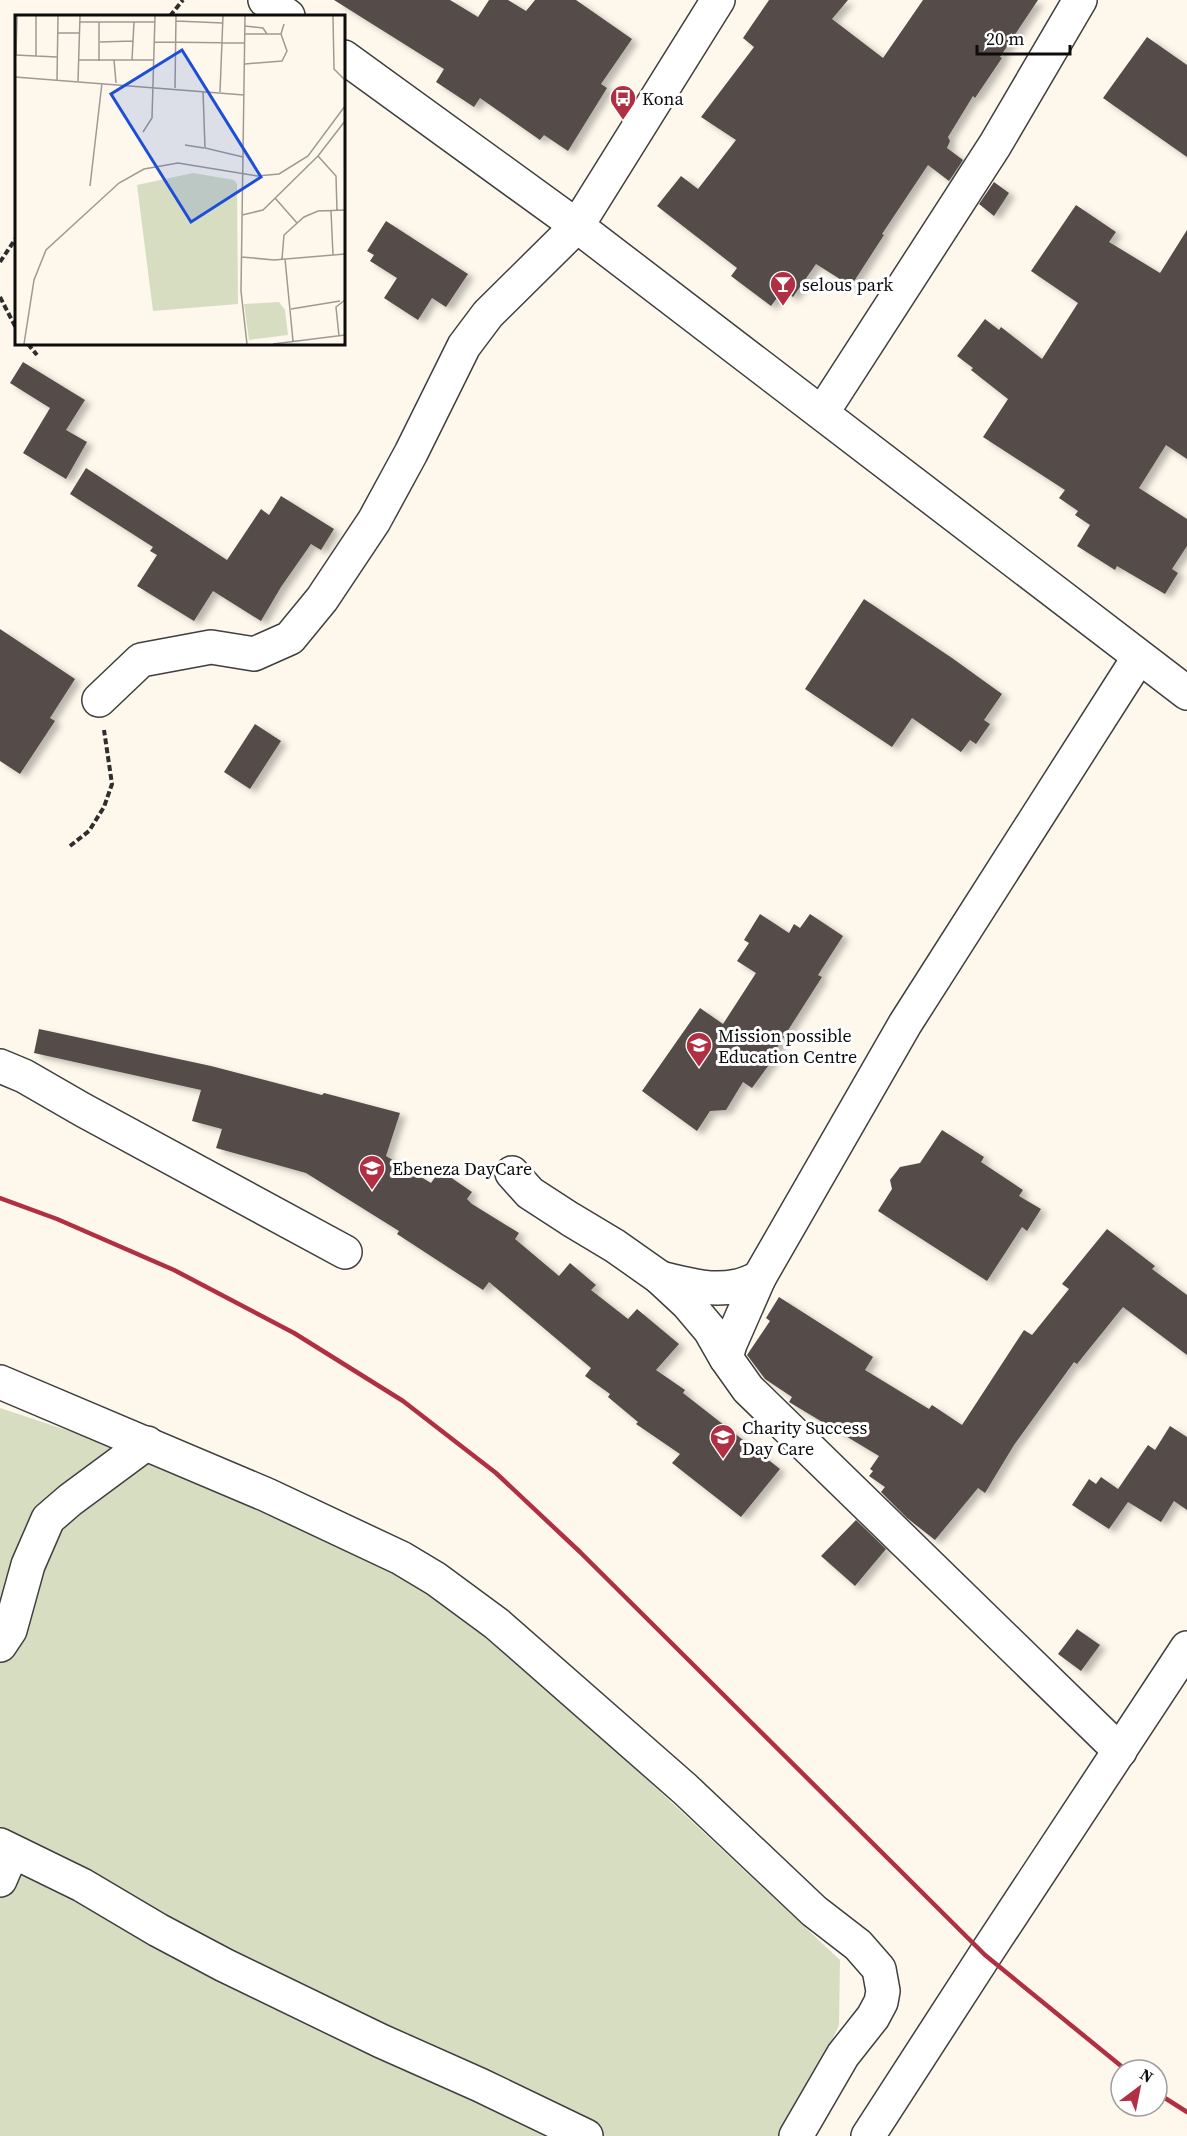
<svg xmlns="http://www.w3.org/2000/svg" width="1187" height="2136" font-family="'Source Serif 4',serif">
  <defs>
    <filter id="shadow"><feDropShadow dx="6" dy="4" stdDeviation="3" flood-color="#0004"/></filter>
  </defs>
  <rect width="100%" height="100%" fill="#fef8ec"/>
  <!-- cemetery -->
  <polygon fill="#d7ddc0" points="0,1408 163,1462 389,1566 532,1672 840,1960 839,2025 789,2136 0,2136"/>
  <!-- building -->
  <g fill="#544c49" filter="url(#shadow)">
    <polygon points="334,0 450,0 478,17 489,0 508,0 526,11 535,0 576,0 632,39 601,84 607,88 568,151 544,135 540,140 480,98 474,107 436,82 444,69"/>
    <polygon points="769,0 848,0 832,19 883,58 923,0 1038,0 1000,57 1002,58 975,98 973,96 948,137 950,141 947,148 963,160 949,181 928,165 882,234 884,235 851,286 816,264 793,297 783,290 771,306 731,276 737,268 657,206 681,176 698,189 736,140 701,117 754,47 743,38"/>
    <polygon points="1147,37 1187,65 1187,157 1103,98"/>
    <polygon points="994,182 1009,193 994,216 979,204"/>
    <polygon points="1076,205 1116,232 1109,242 1160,273 1187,230 1187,459 1166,445 1139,488 1187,519 1187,546 1172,569 1178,573 1165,594 1117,566 1115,570 1077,546 1090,525 1075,515 1078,511 1059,498 1065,490 983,437 1008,399 971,370 973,368 957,356 985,319 999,330 1001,327 1042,359 1078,303 1031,271"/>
    <polygon points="386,221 468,274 446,307 432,298 418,320 384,298 397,278 370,261 374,255 367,251"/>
    <polygon points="23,362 85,400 66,430 87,442 66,479 23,453 50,408 10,383"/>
    <polygon points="86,468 227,560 261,509 269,515 281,496 334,529 321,550 311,544 281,587 261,621 213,591 194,621 137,586 157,555 150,551 153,547 70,494"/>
    <polygon points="864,599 952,658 1002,694 984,720 990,724 976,744 970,740 961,752 912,718 892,747 805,689"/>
    <polygon points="0,629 75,679 50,718 55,721 20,774 0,761"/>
    <polygon points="255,724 281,741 250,789 224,772"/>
    <polygon points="760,914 789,933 794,924 800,928 810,914 843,936 818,975 822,977 771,1057 774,1058 752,1088 743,1082 726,1110 710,1111 697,1131 642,1091 700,1008 723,1024 756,973 737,961 749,943 744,940"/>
    <polygon points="39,1029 211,1066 322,1095 324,1093 400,1113 386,1156 431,1183 440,1170 472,1192 467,1199 472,1204 519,1233 515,1239 559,1276 570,1263 596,1285 591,1290 628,1319 637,1309 679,1344 656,1370 685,1390 683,1393 780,1469 741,1517 672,1463 680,1454 636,1424 638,1422 608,1397 610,1394 585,1376 591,1368 489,1282 483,1290 397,1234 399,1231 306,1173 216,1148 222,1129 192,1121 201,1090 34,1053"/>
    <polygon points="942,1130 984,1157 981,1162 1023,1190 1019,1196 1041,1209 1027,1231 1022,1227 987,1281 878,1211 892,1189 890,1180 900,1167 920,1163"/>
    <polygon points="1107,1229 1155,1266 1152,1269 1187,1295 1187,1355 1123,1307 1077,1364 1074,1362 1014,1445 985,1493 978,1488 935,1540 907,1518 881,1492 885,1487 869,1476 873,1471 870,1469 879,1456 789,1402 792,1397 765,1379 747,1355 770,1321 766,1318 779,1297 873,1357 865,1370 929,1409 932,1405 962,1425 1024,1330 1032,1335 1069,1289 1062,1284"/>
    <polygon points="1170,1426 1187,1437 1187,1510 1174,1501 1161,1522 1128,1502 1109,1529 1072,1505 1089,1479 1096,1484 1101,1477 1118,1489 1148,1445 1155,1450"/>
    <polygon points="856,1520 886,1549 855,1586 821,1556"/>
    <polygon points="1077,1629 1100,1645 1081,1671 1058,1654"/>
  </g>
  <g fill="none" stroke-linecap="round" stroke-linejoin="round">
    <!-- minor casing -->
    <g stroke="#3f3f3f" stroke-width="36">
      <g id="minor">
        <polyline points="265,0 288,16"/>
        <polyline points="344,57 577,226 1187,693"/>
        <polyline points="822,413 995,145 1080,0"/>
        <polyline points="99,700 141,660 211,647 254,654 290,638 322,599 374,521 411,453 464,346 488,314 577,226 718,0"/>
        <polyline points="0,1066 24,1076 83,1110 345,1252"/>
        <polyline points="512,1173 530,1193 570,1219 615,1246 659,1277 688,1304 710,1330 726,1358"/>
        <path d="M660,1278C685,1284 711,1292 737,1286C744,1285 752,1281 759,1278"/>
        <polyline points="0,1382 267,1495 401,1558 436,1579 497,1624 685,1789 814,1911 858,1945 879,1969 883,1991 881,2002 873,2017 843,2055 796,2136"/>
        <polyline points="0,1645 10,1630 28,1565 48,1519 70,1500 147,1443"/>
        <polyline points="1120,1751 748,1389 726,1358 730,1344 759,1278 905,1024 1139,657"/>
        <polyline points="0,1845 82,1885 158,1930 224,1965 381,2041 480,2085 586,2136"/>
        <polyline points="0,1880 12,1852"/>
        <polyline points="868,2136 985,1955 1187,1648"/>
      </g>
    </g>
    <!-- path -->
    <g stroke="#2e2e2e" stroke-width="4" stroke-dasharray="6 3" stroke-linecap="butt">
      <polyline points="170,16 183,0"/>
      <polyline points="0,262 16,238"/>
      <polyline points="0,297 16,328"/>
      <polyline points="28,344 37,355"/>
      <polyline points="70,846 89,831 104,807 112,784 104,730"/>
    </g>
    <!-- minor -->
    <use href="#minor" stroke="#fff" stroke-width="33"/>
    <!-- rail -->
    <g stroke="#b12f43" stroke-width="4.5">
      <polyline points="0,1198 57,1219 174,1270 294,1333 403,1401 496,1473 580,1552 985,1955 1126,2070"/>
      <polyline points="1157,2093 1187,2112"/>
    </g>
  </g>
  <!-- icons -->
  <defs>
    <g id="bus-pin" transform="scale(1.35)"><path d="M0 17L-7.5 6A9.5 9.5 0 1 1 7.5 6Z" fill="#b12f43" stroke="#fff"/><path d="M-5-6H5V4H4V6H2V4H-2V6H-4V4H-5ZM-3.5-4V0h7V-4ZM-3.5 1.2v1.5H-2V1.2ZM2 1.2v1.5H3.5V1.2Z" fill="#fff"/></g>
    <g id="bar-pin" transform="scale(1.35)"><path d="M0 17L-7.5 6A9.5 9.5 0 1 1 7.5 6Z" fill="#b12f43" stroke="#fff"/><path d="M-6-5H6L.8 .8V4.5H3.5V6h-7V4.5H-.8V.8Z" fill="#fff"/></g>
    <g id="school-pin" transform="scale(1.35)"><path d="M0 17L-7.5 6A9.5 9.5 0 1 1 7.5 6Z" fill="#b12f43" stroke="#fff"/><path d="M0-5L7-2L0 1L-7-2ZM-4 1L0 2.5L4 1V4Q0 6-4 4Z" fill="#fff"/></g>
  </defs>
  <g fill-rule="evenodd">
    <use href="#bus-pin" x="623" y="98"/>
    <use href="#bar-pin" x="783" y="284"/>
    <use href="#school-pin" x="699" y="1045"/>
    <use href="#school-pin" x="372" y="1168"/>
    <use href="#school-pin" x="723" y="1437"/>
  </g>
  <g text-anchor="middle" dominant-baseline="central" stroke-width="6" stroke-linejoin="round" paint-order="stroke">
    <!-- poi labels -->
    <g font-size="18" fill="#0c0c0c" stroke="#fff" text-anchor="start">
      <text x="642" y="98">Kona</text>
      <text x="802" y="284">selous park</text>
      <text x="718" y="1035">Mission possible<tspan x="718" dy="21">Education Centre</tspan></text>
      <text x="392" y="1168">Ebeneza DayCare</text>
      <text x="742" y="1427">Charity Success<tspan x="742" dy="21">Day Care</tspan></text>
    </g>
  </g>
  <!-- overview -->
  <g transform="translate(15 15)">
    <rect width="330" height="330" fill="#fef8ec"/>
    <path d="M178,158L219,165L222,169L223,289L138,296L122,170ZM264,287L270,295L273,320L234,325L229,289Z" fill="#d7ddc0"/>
    <path fill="none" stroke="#9d9a92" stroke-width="1.5" d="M230,1L226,276L232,329M318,1L319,54L330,65M161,6L208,8M65,7H140M230,11L248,13L252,19M43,18H64M230,19H266M85,27L118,26M139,27L230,28M0,40L42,42M1,40L2,1M21,41V1M63,45H139M99,45L101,68M117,45L119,7M84,46V7M230,49L267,46L272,36L266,19L269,9M0,62L229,80M42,65L43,1M63,66L65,1M160,73L161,1M188,76L190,133L228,142M205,77L208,1M128,117L137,103L140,1M170,130L189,133M303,141L321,161L322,196M75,171L87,68M260,183L282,208M316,196L318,240M227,200L248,195L303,141L330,106M227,242L259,245L330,239M267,244L269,220L289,202L303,196L330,195M270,244L278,326M276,294L325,286M324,321L321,292L330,285M9,329L19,265L31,235L104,168L129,154L163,148L242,161L264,159L293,141L330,91M258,329L330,320"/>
    <path fill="#1d4ed8" fill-opacity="0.15" stroke="#1d4ed8" stroke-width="3" d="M167,35L246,162L176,207L96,79Z"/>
    <rect width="330" height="330" fill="none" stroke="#0c0c0c" stroke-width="3"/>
  </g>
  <!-- north arrow -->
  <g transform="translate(1139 2088) rotate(32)"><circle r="28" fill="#ffffff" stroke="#9e9e9e" stroke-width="1.5"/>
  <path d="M0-4.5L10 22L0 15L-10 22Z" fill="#b12f43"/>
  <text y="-9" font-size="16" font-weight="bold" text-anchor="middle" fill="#0c0c0c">N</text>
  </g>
  <!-- scale -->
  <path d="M977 45v9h93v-9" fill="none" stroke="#0c0c0c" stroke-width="3"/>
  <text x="986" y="45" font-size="18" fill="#0c0c0c" stroke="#ffffff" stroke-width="4.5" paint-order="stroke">20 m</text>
</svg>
